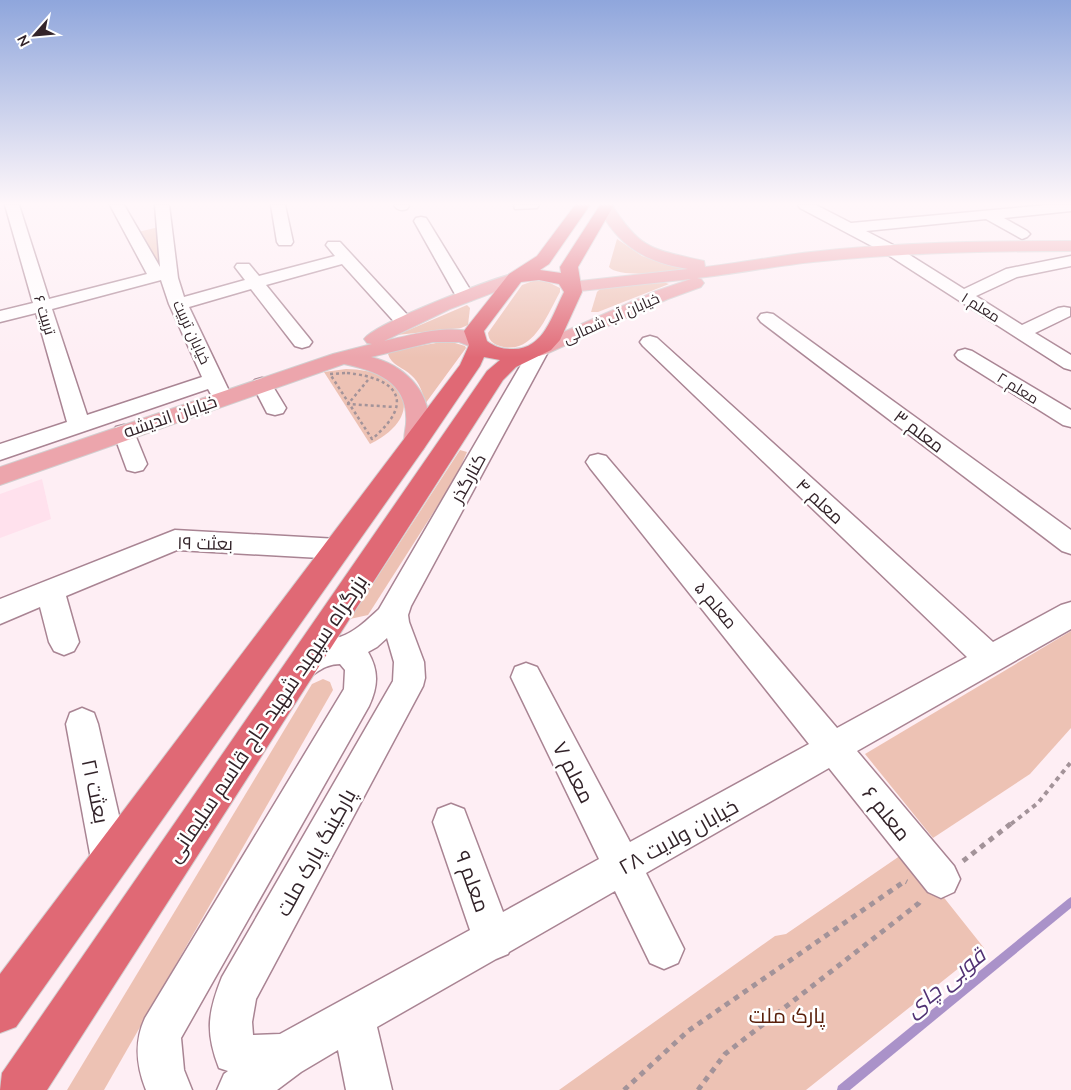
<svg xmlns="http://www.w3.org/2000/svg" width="1071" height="1090" font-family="Mulish,Cairo,sans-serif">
  <rect width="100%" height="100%" fill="#feeef4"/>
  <!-- built -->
  <polygon fill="#ffe1ed" points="42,479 51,519 0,538 0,494"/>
  <!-- green -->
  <g fill="#edc2b4">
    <polygon points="159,227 163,265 158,266 138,232"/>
    <path d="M617,239L642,256L685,269C671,273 618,278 609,267Z"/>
    <path d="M533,281H546L560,288V292C547,315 533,356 500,346C493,344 489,341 488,333L522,285Z"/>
    <polygon points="666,283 669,284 598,312 591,312 597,292 604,285"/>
    <polygon points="467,305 470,308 468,325 461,328 397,335"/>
    <path d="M436,343H455L465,346L466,348L425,404C423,393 420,383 411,375C404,368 391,365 388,354L391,351Z"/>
    <path d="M346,369C403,369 430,414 370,444L324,372Z"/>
    <polygon points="460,450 467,452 456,477 368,615 350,619"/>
    <polygon points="1071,631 1071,728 1030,774 933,838 865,754"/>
    <polygon points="323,679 330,682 333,690 104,1090 67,1090 312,684"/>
    <polygon points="907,851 984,948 806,1090 559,1090 775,936 786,934"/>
  </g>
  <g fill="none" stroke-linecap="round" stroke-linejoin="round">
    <!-- stream -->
    <polygon fill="#aa92c9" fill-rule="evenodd" points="1071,897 1071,908 850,1090 837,1090 838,1086 1068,899"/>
    <!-- minor casing -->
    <g stroke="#a98493" stroke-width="3">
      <g id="minor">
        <path d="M5,205H19L49,299L147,274L110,205H124L160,267L155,205H169L178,278L184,297L245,280L235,267L237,264H249L259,276L335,256L326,245L328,242H340L414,322L412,326L405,328L398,326L342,264L266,285L309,338L312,342L309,346L302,348L295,346L251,289L189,307L231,395L228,400L221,402L214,400L208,389L0,460V444L67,422L36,313L0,322V311L33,303ZM161,280L169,304L202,377L87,415L52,309Z"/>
        <polygon points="271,205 285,205 293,242 291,245 279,245 277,242"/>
        <path d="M394,205H408L409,206L407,209C401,211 397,210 394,205Z"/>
        <polygon points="514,205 539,205 537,208 515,209"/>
        <polygon points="798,205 816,205 851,223 1047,205 1071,205 1071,211 1004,218 1027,231 1030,234 1027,237 1022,239 986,219 866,231 897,247 964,289 1006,269 1071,256 1071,266 1017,277 976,296 1022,325 1058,308 1064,307 1070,308 1070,316 1035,333 1071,355 1071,370 1064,368 885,253 800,208"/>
        <polygon points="421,217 426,218 428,221 474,296 471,300 465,301 459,300 456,296 414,221 416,218"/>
        <polygon points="767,313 773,314 1071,530 1071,554 1062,551 761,322 758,318 761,314"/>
        <path d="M650,336L657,338L993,642L1061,605L1071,602V629L857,751L954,866L960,879L954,892L941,898L928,892L829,768L646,873L684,949L678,963L664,969L650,963L615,891L509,952L508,954L496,959L377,1027L392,1090H346L338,1050L301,1072L277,1090H217L224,1074L228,1071L219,1068C205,1032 208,1012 222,977L393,681L394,662L387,638L377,647L368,652C379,671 378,686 369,706L181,1038L184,1070L192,1090H146C136,1065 134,1042 145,1018L344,689L345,670L340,664C322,664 315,676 299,682L288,678L284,668C291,652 310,640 328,638C332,637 336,638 340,637C355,632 367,620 379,609L532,346L539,344L546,346L549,350L411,606L408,615L409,622L424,662L425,678L423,686L256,999L252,1022L253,1035L280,1034L470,930L433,822L438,809L451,804L464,809L503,912L599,859L511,677L515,667L526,663L537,667L630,842L809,744L590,468L586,462L590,456L598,454L606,456L837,728L967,657L643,346L640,342L643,338Z"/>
        <polygon points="965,349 972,351 1071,410 1071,427 1063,425 958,359 955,355 958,351"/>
        <polygon points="262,378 269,380 286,408 283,413 275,415 267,413 252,384 255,380"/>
        <polygon points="124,425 132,427 147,464 143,470 135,472 127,470 113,432 116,427"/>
        <polygon points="175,530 338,539 347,542 351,549 347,556 338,559 177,550 66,596 79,642 74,651 64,655 54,651 49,642 40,607 0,624 0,599"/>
        <polygon points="82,708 94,713 98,724 129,859 123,872 110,878 97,872 91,859 66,724 70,713"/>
      </g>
    </g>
    <!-- major casing -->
    <g stroke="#d2cfd0" stroke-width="2">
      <g id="major">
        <path d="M600,205H612C642,252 654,249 704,261L705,267C741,263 776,256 811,252C898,242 984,241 1071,241V251C985,251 899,253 813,262C774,266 736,274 697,278L701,279L704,283L701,287L668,299L546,354L539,356L532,354L529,350L532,346L656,291L691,279L571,292L565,291L562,287L565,283L571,282L688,269C645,262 618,246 598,207Z"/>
        <path d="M515,273L521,274L524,278L521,282L450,309L384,341C409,336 469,317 487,343L484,347L477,349L459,342H433L371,357C404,365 431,391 429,427C428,435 428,443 423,450L415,452L407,450C402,441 405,433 406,424C409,383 378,371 344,364L0,485V467L333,354L372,344L367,343L364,339C375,323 491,279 515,273Z"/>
      </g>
    </g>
    <!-- highway casing -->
    <g stroke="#d2cfd0" stroke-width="2">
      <path id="highway" d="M575,205H590L549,264L540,270L561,273L560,267L600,205H614L578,267L582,292L560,340L551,350L516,367L503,380L47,1090H0L2,1073L487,371L500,360L484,357L480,366L423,450L16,1027L0,1033V974L460,365L469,345L464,331L467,327L509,274L537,256ZM539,280L559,284L564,292C552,315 544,350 512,349C502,349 495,347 487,341L484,331L521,282Z"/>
    </g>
    <!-- path-far2 -->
    <g stroke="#a39399" stroke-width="2.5" stroke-dasharray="3 3" stroke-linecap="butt">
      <path d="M347,373C398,378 416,402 372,439L330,374Z"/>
      <polyline points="368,380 348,404 394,407"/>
    </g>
    <!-- path-far1 -->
    <polyline stroke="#a39399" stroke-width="4" stroke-dasharray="4.5 4.5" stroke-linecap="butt" points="1011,824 1038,803 1071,762"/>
    <!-- path -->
    <g stroke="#a39399" stroke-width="5" stroke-dasharray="5.5 5.5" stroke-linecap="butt">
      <polyline points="963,861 1013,822"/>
      <polyline points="624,1090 688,1031 905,881 907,882"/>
      <polyline points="698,1090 725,1054 919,903 922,898"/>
    </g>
    <!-- minor -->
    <use href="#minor" fill="#fff" fill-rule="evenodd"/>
    <!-- major -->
    <use href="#major" fill="#eca5ac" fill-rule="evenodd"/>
    <!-- highway -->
    <use href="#highway" fill="#e06975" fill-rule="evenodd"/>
  </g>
  <!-- sky -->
  <linearGradient id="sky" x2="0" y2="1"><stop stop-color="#8fa6dc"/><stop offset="0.57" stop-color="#fff7fa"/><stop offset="1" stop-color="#fff7fa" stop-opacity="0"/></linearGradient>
  <rect width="1071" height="358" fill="url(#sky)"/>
  <g text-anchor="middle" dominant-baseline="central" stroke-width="5" stroke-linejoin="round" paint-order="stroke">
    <!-- far-street labels -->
    <g font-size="15" fill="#33242a" stroke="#fff">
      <text transform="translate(981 307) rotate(32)">معلم ۱</text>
      <text transform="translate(45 315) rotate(73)">تربیت ۶</text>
      <text transform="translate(611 318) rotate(-24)">خیابان آب شمالی</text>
      <text transform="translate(192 332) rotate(65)">خیابان تربیت</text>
      <text transform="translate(1018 388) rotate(32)">معلم ۲</text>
    </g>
    <!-- street labels -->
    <g font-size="18" fill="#33242a" stroke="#fff">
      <text transform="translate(170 416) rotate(-19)">خیابان اندیشه</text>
      <text transform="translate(919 431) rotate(37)">معلم ۳</text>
      <text transform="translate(468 478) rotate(-61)">کنارگذر</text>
      <text transform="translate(820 501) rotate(43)">معلم ۴</text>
      <text transform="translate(205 543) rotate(1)">بعثت ۱۹</text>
      <text transform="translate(716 605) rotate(50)">معلم ۵</text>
    </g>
    <!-- near-street labels -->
    <g font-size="21" fill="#33242a" stroke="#fff">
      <text transform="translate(266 718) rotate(-56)">بزرگراه سپهبد شهید حاج قاسم سلیمانی</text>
      <text transform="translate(574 772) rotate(63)">معلم ۷</text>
      <text transform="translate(96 791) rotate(78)">بعثت ۲۱</text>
      <text transform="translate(887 813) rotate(51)">معلم ۶</text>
      <text transform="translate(678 836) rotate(-29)">خیابان ولایت ۲۸</text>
      <text transform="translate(315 852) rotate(-61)">پارکینگ پارک ملت</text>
      <text transform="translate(473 881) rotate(70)">معلم ۹</text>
    </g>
    <!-- near-park labels -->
    <g font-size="21" fill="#5a210c" stroke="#fff">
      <text x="787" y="1015">پارک ملت</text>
    </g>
    <!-- near-water labels -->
    <g font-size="22" font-style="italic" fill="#523274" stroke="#fff">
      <text transform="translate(945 982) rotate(-39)">قوبی چای</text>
    </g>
  </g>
  <!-- north arrow -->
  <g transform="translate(35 35) rotate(243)" stroke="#ffffff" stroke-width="4" paint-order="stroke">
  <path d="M0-4L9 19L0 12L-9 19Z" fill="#33242a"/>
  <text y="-8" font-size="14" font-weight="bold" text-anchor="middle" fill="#33242a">N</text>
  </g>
</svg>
